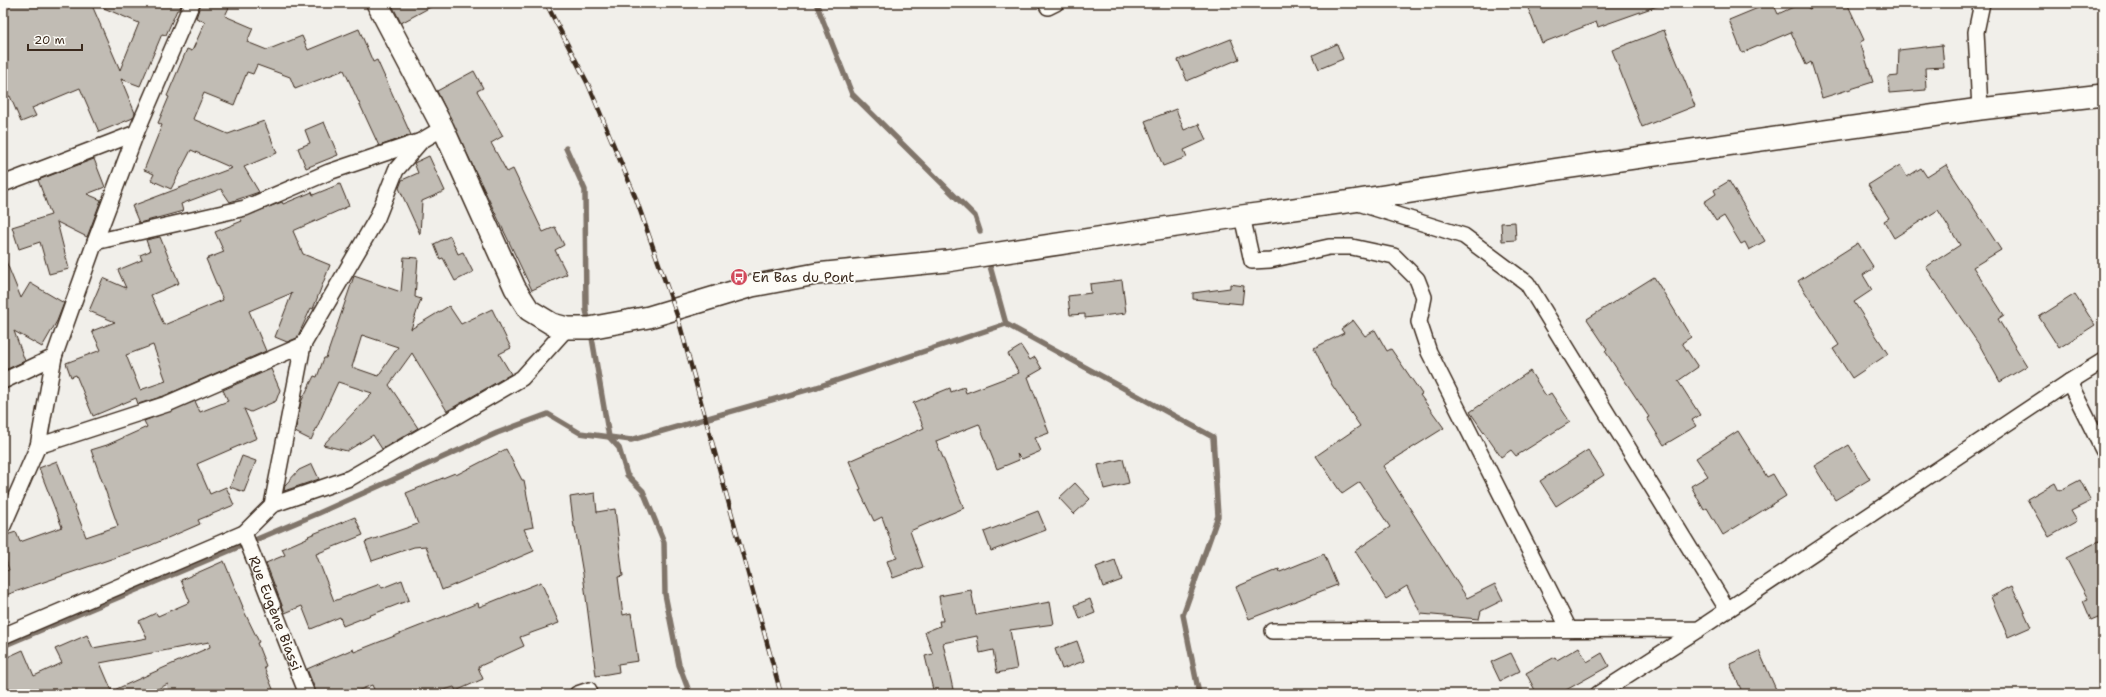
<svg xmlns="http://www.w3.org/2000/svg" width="2106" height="697" font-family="'Shantell Sans',sans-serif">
  <rect width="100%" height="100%" fill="#f1efea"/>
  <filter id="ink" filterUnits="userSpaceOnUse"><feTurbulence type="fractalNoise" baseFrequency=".025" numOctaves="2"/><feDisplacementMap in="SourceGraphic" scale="8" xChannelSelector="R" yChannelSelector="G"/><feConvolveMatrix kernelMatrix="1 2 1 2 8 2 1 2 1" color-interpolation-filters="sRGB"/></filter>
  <g filter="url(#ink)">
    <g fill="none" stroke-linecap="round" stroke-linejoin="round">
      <!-- stream -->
      <g stroke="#80746b" stroke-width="5.5">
        <polyline points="816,3 852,94 975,216 980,231"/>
        <polyline points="566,148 585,190 586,310 589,323"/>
        <polyline points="990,266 1006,324 1213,437 1218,516 1183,615 1199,694"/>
        <polyline points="591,332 609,437 619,448 627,475 643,491 664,542 665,594 679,665 690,694"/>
        <polyline points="3,646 319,513 497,433 548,414 580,433 631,440 817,387 1006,324"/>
      </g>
    </g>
    <!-- building -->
    <g fill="#c1bcb4" stroke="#3b2a1e" fill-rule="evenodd">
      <polygon points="3,3 91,3 120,70 139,23 92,3 182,3 179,10 177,10 166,35 162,34 140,86 121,79 135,113 133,118 99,132 80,88 32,108 36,116 21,122 10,96 3,98"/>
      <polygon points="201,3 231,3 225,16 253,28 247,42 267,50 302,36 308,50 359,29 373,62 377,60 411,135 379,146 344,70 295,89 290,77 257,65 253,74 247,72 234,105 204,93 193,119 228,134 264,121 277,153 244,167 259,192 230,202 221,189 181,204 183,211 139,223 132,206 232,168 191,150 171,189 151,180 154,174 144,170 162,125 158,123 169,97 167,96 187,49 192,51 205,22 196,18"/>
      <polygon points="391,3 438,3 401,23"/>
      <polygon points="1526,3 1659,3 1660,5 1598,27 1596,22 1542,43"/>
      <polygon points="1770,3 1773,3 1778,14 1802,3 1806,3 1809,9 1821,3 1847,3 1864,40 1860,42 1873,82 1822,98 1811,62 1806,65 1791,32 1742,53 1729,20"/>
      <polygon points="1664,30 1695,106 1642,127 1612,50"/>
      <polygon points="1231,39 1239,59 1187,81 1178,60"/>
      <polygon points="1337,44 1343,59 1319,69 1313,55"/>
      <polygon points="1942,45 1944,67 1925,68 1926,90 1889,93 1888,77 1898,76 1899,50"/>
      <polygon points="474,71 483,88 477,91 503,136 491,143 507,172 513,169 543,232 555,227 564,245 555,250 567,274 532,290 437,91"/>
      <polygon points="1176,109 1184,130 1199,124 1206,140 1184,150 1187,157 1163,166 1145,121"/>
      <polygon points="324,122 338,155 306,168 298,148 310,143 305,130"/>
      <polygon points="429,156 445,191 422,201 420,234 399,188 402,180 418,173 414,163"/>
      <polygon points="94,159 105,187 87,194 101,200 89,232 87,237 57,222 69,269 49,274 40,242 19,249 12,227 51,215 38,180"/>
      <polygon points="1900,165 1907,177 1921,168 1927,177 1946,165 2001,250 1973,267 2004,315 1998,319 2027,366 2000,382 1980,346 1926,267 1960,245 1938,210 1894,238 1884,221 1889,218 1868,185"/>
      <polygon points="1729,181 1765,241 1749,250 1745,242 1741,244 1724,216 1716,221 1704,202 1716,194 1714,190"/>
      <path d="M340,184L349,206L293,231L303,254L330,265L313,309L311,308L297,338L287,342L275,337L292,293L249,311L266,351L164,396L138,404L136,398L93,416L76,375L71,377L66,363L101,350L92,331L115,322L89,311L103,278L126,288L118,270L142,260L140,255L150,251L146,240L160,237L179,283L151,295L164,325L223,300L206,259L224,252L215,232L242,221L240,218L282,202L283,204L312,192L313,195ZM153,345L166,381L140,390L126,355Z"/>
      <polygon points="1515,222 1516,240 1502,241 1501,223"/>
      <polygon points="450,236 458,254 463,252 473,272 455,281 443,258 440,259 434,244"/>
      <polygon points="1858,243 1874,268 1863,275 1872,290 1854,302 1888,354 1852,378 1833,349 1839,345 1798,281"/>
      <polygon points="3,254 21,298 30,283 64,303 57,321 42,347 14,331 25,361 5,370 3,365"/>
      <path d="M404,257L418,258L415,297L421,299L411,329L449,306L461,324L492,309L511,348L499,354L511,374L447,411L412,353L389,385L418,428L382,449L373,435L347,451L323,445L372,393L338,382L311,440L295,432L301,402L314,376L317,377L324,358H326L354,276L401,292ZM362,335L398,347L378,376L352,367Z"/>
      <polygon points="1654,277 1691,337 1682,343 1698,367 1678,381 1700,415 1692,420 1696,426 1664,445 1647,418 1649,417 1605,351 1607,349 1587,319"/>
      <polygon points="1122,280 1126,313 1085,318 1085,314 1070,315 1068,296 1091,293 1090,284"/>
      <polygon points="1230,284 1244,286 1242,304 1193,299 1193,293 1230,288"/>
      <polygon points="2075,294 2095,325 2059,348 2039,317"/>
      <polygon points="1353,320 1365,336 1375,330 1387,351 1391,349 1422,394 1420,395 1444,428 1383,466 1467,598 1495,584 1503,600 1481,611 1479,619 1421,614 1407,586 1386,599 1355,551 1390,527 1360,482 1342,494 1316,456 1360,426 1332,385 1314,348 1344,333 1341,329"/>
      <polygon points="1021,346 1030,360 1035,357 1042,369 1028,377 1049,433 1035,438 1041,451 1022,459 1017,454 1019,460 997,469 979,424 936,441 964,508 910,531 923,567 893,578 887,561 897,558 882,517 874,521 859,490 861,489 849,461 924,428 913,403 950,388 951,392 964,387 966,393 1019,373 1008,354"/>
      <polygon points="271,369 280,390 276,401 251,412 244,409 257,438 197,464 210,494 226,487 234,505 198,520 200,524 149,546 3,596 3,572 9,570 3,552 3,536 16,532 20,542 62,527 39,468 57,461 86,537 118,526 91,450 107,445 147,427 144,421 195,401 200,412 228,401 223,390"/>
      <polygon points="1530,371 1546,396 1551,393 1570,422 1516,456 1511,450 1501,457 1470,412"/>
      <polygon points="1738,431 1767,477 1773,474 1786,496 1723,535 1707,508 1704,510 1691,486 1708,476 1696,458"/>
      <polygon points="1849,445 1870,479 1835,500 1814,466"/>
      <polygon points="506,449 522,480 524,480 533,527 524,529 534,551 442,590 426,546 414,547 372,561 365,542 418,524 406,493 455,473 456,475"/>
      <polygon points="1588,450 1604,475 1556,506 1540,481"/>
      <polygon points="242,456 256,461 244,492 230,487"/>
      <polygon points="1123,459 1129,483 1104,489 1098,465"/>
      <polygon points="312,464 319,479 284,491 285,485 299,470"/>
      <polygon points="2080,480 2091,501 2071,511 2077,521 2049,537 2027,499 2055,483 2059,491"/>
      <polygon points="1075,483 1090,499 1074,514 1059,498"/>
      <polygon points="595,493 597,512 615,509 623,576 618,577 623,615 631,613 638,661 618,664 619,672 596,676 583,574 575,527 574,527 570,497"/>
      <polygon points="1038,511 1046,530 991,551 984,532"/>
      <polygon points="355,517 363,535 316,554 334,601 380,584 382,588 402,580 409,600 343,626 340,617 311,629 302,606 285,613 266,563 285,555 282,549 309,537 308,536"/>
      <polygon points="2103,539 2103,627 2098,617 2091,620 2083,601 2088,599 2066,558"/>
      <polygon points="1324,554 1337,585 1249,619 1236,587 1279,569 1280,572"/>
      <polygon points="1115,560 1122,580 1103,587 1096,567"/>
      <path d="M224,561L243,607H242L259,642L257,643L266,666L264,667L275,694H169L168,684L147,694H3V659L23,650L34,676L62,663L55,649L87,635L93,648L147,638L139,621L156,613L158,616L190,602L181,580ZM209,642L210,647L112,691L100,663Z"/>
      <polygon points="541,582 559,623 520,637 524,646 478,667 483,679 456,691 454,687 431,694 376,694 372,685 350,694 317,694 307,669 353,649 354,652 478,603 479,607"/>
      <polygon points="2012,586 2031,627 2008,637 1991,597"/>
      <polygon points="971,590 976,615 1050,602 1054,624 1010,630 1017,669 997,673 993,650 980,653 977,636 943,643 954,694 934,694 925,656 933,654 925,632 940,626 939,621 943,621 939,596"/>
      <polygon points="1090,599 1095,613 1080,619 1075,605"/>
      <polygon points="1077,641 1084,661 1062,669 1055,649"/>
      <polygon points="1579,647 1587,662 1602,653 1609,666 1559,694 1537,694 1526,673 1555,657 1557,660"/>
      <polygon points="1759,651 1778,694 1743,694 1730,664"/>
      <polygon points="1511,653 1520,671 1500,681 1491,662"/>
    </g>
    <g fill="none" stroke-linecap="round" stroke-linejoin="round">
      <!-- street casing -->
      <g stroke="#3b2a1e" stroke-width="18">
        <g id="street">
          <polyline points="1046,3 1048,7 1056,3"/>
          <polyline points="1980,109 1976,32 1982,3"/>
          <polyline points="3,184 136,133"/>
          <polyline points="1355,202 1464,236 1527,283 1727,609"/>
          <polyline points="1242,216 1252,261 1270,260 1329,247 1352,247 1394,256 1417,279 1424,297 1419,322 1429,352 1569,629"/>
          <polyline points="95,242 245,208 329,172 421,141 443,128"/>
          <polyline points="3,381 54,357"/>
          <polyline points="2069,382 2103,450"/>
          <polyline points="38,446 167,404 303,345"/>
          <polyline points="272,505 350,478 522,378 567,328"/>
          <polyline points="3,526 38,446 54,357 95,242 136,133 192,3"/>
          <path id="s1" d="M244,533L307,694"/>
          <polyline points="1272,631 1699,629 2069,382 2103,361"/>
          <polyline points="3,636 244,533 272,505 303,345 377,218 396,170 421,141"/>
          <polyline points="577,694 589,690"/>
          <polyline points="1598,694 1699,629"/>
        </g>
      </g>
      <!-- secondary casing -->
      <g stroke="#3b2a1e" stroke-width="24">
        <polyline id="secondary" points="377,3 443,128 515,288 529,310 552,324 567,328 589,328 649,317 752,286 816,274 947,261 1242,216 1353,201 1558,169 1980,109 2103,95"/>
      </g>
      <!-- street -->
      <use href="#street" stroke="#fdfcf7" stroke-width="15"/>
      <!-- secondary -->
      <use href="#secondary" stroke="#fdfcf7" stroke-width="21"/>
      <!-- rail casing -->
      <g stroke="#3b2a1e" stroke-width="4.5">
        <polyline id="rail" points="546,3 588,84 635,196 678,318 781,694"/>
      </g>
      <!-- rail -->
      <use href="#rail" stroke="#fdfcf7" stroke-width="3" stroke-dasharray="9" stroke-linecap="butt"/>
    </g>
  </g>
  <!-- icons -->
  <defs>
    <g id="bus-disc" transform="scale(0.9)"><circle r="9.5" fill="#d1495b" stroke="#fdfcf7"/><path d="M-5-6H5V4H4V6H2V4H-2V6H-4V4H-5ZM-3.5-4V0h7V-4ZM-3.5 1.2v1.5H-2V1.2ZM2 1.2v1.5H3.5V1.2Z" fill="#fff"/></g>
  </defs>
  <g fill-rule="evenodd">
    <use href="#bus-disc" x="739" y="277"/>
  </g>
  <g text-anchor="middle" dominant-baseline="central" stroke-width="3.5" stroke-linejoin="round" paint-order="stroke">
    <!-- poi labels -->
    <g font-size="14" fill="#3b2a1e" stroke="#fdfcf7" text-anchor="start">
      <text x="752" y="277">En Bas du Pont</text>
    </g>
    <!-- street labels -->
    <g font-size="14" fill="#3b2a1e" stroke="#fdfcf7">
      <text stroke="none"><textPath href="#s1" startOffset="86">Rue Eugène Biassi</textPath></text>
    </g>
  </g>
  <!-- margin -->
  <rect width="2106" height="697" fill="none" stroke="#fdfcf7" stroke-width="16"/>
  <rect x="8" y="8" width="2090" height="681" fill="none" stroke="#3b2a1e" stroke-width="1.5" filter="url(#ink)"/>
  <!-- scale -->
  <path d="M28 44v6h54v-6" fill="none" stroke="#3b2a1e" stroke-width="2"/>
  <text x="34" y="44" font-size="12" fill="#3b2a1e" stroke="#fdfcf7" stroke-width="3" paint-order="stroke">20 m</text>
</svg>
